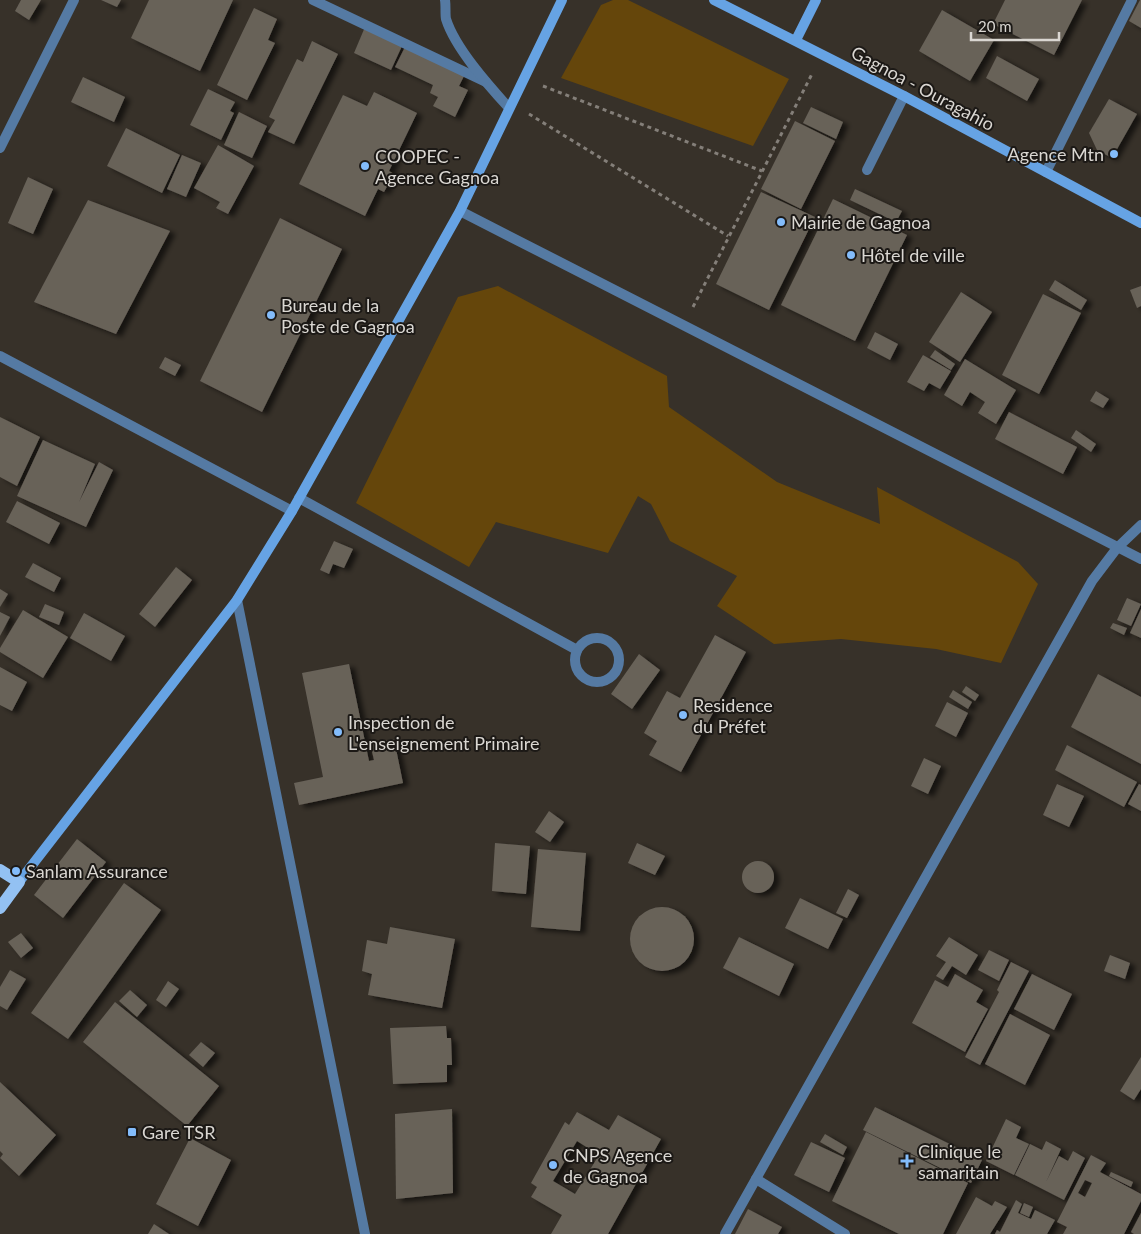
<svg xmlns="http://www.w3.org/2000/svg" width="1141" height="1234" font-family="Lato,sans-serif">
  <defs>
    <filter id="shadow"><feDropShadow dx="5.5" dy="3" stdDeviation="2.5" flood-color="#0009"/></filter>
  </defs>
  <rect width="100%" height="100%" fill="#373129"/>
  <!-- green -->
  <g fill="#65460b">
    <polygon points="613,0 628,0 789,79 753,146 561,78 601,5"/>
    <polygon points="498,286 667,376 669,407 777,482 880,524 877,487 1018,562 1038,584 1001,663 936,649 841,639 774,644 717,606 737,576 670,541 651,504 638,496 608,553 496,522 469,567 356,503 458,297"/>
  </g>
  <!-- building -->
  <g fill="#686259" fill-rule="evenodd" filter="url(#shadow)">
    <polygon points="21,0 41,0 29,20 15,11"/>
    <polygon points="101,0 121,0 117,7"/>
    <polygon points="149,0 233,0 200,71 131,38"/>
    <polygon points="1005,0 1082,0 1054,55 993,24"/>
    <polygon points="1140,0 1141,0 1141,28 1129,21"/>
    <polygon points="254,8 277,19 268,40 275,43 247,100 217,85"/>
    <polygon points="942,10 994,40 970,81 919,51"/>
    <polygon points="365,27 402,46 391,70 354,53"/>
    <polygon points="312,41 338,54 294,144 268,132 275,120 269,117 297,59 303,62"/>
    <polygon points="405,47 464,76 459,86 468,90 455,117 433,106 438,97 430,93 433,85 395,67"/>
    <polygon points="997,56 1039,79 1027,101 986,78"/>
    <polygon points="83,77 125,97 114,122 71,102"/>
    <polygon points="208,89 235,102 230,111 234,113 221,140 190,125"/>
    <polygon points="374,92 417,113 389,171 394,174 384,192 378,189 365,216 299,184 343,95 367,106"/>
    <polygon points="1109,99 1137,114 1112,158 1097,150 1089,133"/>
    <polygon points="811,107 843,122 836,139 803,123"/>
    <polygon points="239,112 267,126 252,158 224,145"/>
    <polygon points="795,121 835,141 801,209 761,189"/>
    <polygon points="126,128 180,155 162,193 107,166"/>
    <polygon points="218,145 254,166 228,214 216,208 220,202 194,188"/>
    <polygon points="182,155 201,163 186,197 167,189"/>
    <polygon points="28,177 53,189 33,234 8,223"/>
    <polygon points="855,189 902,211 896,222 850,200"/>
    <polygon points="761,192 815,217 769,310 716,284"/>
    <polygon points="833,199 907,235 855,341 781,305"/>
    <polygon points="88,200 170,231 116,334 34,302"/>
    <polygon points="280,218 342,249 262,412 200,381"/>
    <polygon points="1055,280 1087,300 1081,310 1049,290"/>
    <polygon points="1141,286 1141,306 1137,308 1130,290"/>
    <polygon points="961,292 992,312 960,362 929,342"/>
    <polygon points="1043,294 1081,313 1039,394 1002,375"/>
    <polygon points="875,332 898,344 890,360 867,348"/>
    <polygon points="935,350 955,364 951,370 930,357"/>
    <polygon points="923,355 951,371 940,389 929,383 924,391 907,382"/>
    <polygon points="165,357 181,365 175,376 159,368"/>
    <polygon points="965,359 1016,390 996,424 978,413 985,402 970,392 962,406 944,395"/>
    <polygon points="1096,391 1109,399 1103,408 1090,401"/>
    <polygon points="1009,412 1077,447 1063,474 995,439"/>
    <polygon points="0,417 40,437 17,486 0,477"/>
    <polygon points="1076,430 1096,444 1091,452 1071,438"/>
    <polygon points="43,440 95,464 79,502 99,462 113,470 86,527 17,496"/>
    <polygon points="17,501 60,523 49,544 6,522"/>
    <polygon points="334,541 353,549 344,568 333,564 329,574 320,570"/>
    <polygon points="33,563 61,578 54,592 25,577"/>
    <polygon points="176,567 192,580 155,627 139,614"/>
    <polygon points="0,589 8,594 0,607"/>
    <polygon points="1127,598 1141,604 1131,626 1117,620"/>
    <polygon points="45,604 64,612 59,625 39,617"/>
    <polygon points="1141,609 1141,638 1130,633"/>
    <polygon points="23,610 68,637 43,678 0,652 0,648"/>
    <polygon points="0,612 10,617 0,636"/>
    <polygon points="84,613 125,636 111,661 70,638"/>
    <polygon points="1113,623 1127,628 1124,635 1110,628"/>
    <polygon points="715,635 746,652 681,772 649,755 657,741 644,733 667,691 680,698"/>
    <polygon points="639,654 660,670 632,709 611,694"/>
    <polygon points="349,664 369,761 374,760 370,743 394,739 403,783 299,805 294,783 323,777 302,673"/>
    <polygon points="0,667 27,682 12,711 0,705"/>
    <polygon points="1098,674 1141,697 1141,764 1071,727"/>
    <polygon points="966,686 979,695 975,701 962,692"/>
    <polygon points="953,690 972,702 968,709 949,697"/>
    <polygon points="947,702 968,713 956,737 935,726"/>
    <polygon points="1067,745 1137,782 1124,807 1055,770"/>
    <polygon points="924,758 941,766 928,794 911,786"/>
    <polygon points="1057,784 1084,796 1069,827 1043,815"/>
    <polygon points="1139,784 1141,785 1141,811 1128,804"/>
    <polygon points="549,811 564,822 550,842 535,832"/>
    <polygon points="77,839 106,862 63,918 34,895"/>
    <polygon points="495,843 530,846 526,894 492,891"/>
    <polygon points="637,843 665,856 655,875 628,863"/>
    <polygon points="538,849 586,853 580,931 531,927"/>
    <circle cx="758" cy="877" r="16"/>
    <polygon points="124,883 161,910 68,1039 31,1013"/>
    <polygon points="848,889 859,895 847,918 836,913"/>
    <polygon points="800,898 843,919 828,949 785,928"/>
    <circle cx="662" cy="939" r="32"/>
    <polygon points="390,927 455,939 442,1008 368,995 372,974 362,971 367,940 387,944"/>
    <polygon points="21,933 33,948 21,958 8,942"/>
    <polygon points="739,937 794,964 779,996 723,968"/>
    <polygon points="949,937 978,955 966,975 952,966 943,980 936,976 946,962 936,956"/>
    <polygon points="989,950 1009,960 999,981 978,970"/>
    <polygon points="1110,955 1130,963 1125,979 1104,971"/>
    <polygon points="1011,962 1029,971 980,1065 965,1057 999,992 997,990"/>
    <polygon points="10,970 26,979 7,1010 0,1006 0,987"/>
    <polygon points="955,974 983,990 976,1002 988,1009 965,1052 912,1023 935,980 948,987"/>
    <polygon points="1032,974 1072,994 1054,1030 1014,1009"/>
    <polygon points="168,981 179,989 166,1007 156,1000"/>
    <polygon points="130,990 147,1005 137,1017 119,1001"/>
    <polygon points="115,1002 219,1086 187,1126 83,1042"/>
    <polygon points="1010,1014 1050,1035 1025,1085 985,1064"/>
    <polygon points="446,1026 447,1038 451,1038 452,1065 447,1065 447,1082 393,1084 390,1028"/>
    <polygon points="201,1042 215,1053 203,1067 189,1055"/>
    <polygon points="1141,1057 1141,1089 1134,1100 1120,1091"/>
    <polygon points="0,1082 56,1135 19,1176 0,1158 3,1154 0,1151"/>
    <polygon points="875,1107 982,1160 971,1183 863,1130"/>
    <polygon points="452,1109 453,1193 396,1199 395,1114"/>
    <path d="M577,1112L609,1130L618,1115L661,1139L608,1234H551L562,1215L531,1197L537,1187L531,1183L565,1122L569,1125ZM577,1141L599,1155L575,1194L553,1181Z"/>
    <polygon points="1006,1119 1021,1127 1016,1138 1029,1144 1014,1175 986,1161"/>
    <polygon points="866,1132 968,1183 943,1234 899,1234 832,1201"/>
    <polygon points="825,1134 847,1147 843,1155 820,1142"/>
    <polygon points="190,1138 231,1160 198,1226 156,1204"/>
    <polygon points="1046,1141 1061,1149 1046,1182 1059,1156 1068,1161 1073,1151 1085,1158 1064,1200 1015,1175 1030,1144 1042,1150"/>
    <polygon points="811,1142 845,1158 829,1192 794,1175"/>
    <path d="M1091,1155L1106,1163L1100,1172L1141,1194V1201L1124,1234H1063L1067,1227L1057,1222ZM1085,1180L1092,1183L1085,1197L1078,1193Z"/>
    <polygon points="1111,1172 1133,1182 1131,1187 1109,1176"/>
    <polygon points="976,1197 992,1206 995,1201 1007,1207 990,1234 956,1234"/>
    <polygon points="1016,1200 1022,1204 1018,1213 1031,1219 1035,1210 1055,1220 1047,1234 995,1234 997,1230 1000,1232"/>
    <polygon points="1024,1203 1033,1207 1029,1217 1020,1213"/>
    <polygon points="748,1209 782,1227 778,1234 735,1234"/>
    <polygon points="1141,1213 1141,1234 1134,1234 1131,1232"/>
    <polygon points="154,1224 169,1234 148,1234"/>
  </g>
  <g fill="none" stroke-linecap="round" stroke-linejoin="round">
    <!-- path -->
    <g stroke="#847f79" stroke-width="3" stroke-dasharray="4 4" stroke-linecap="butt">
      <polyline points="543,86 762,171"/>
      <polyline points="529,114 728,236"/>
      <polyline points="693,307 813,72"/>
    </g>
    <!-- lane -->
    <g stroke="#557aa3" stroke-width="10">
      <polyline points="313,0 486,82"/>
      <path d="M445,0C446,6 445,14 446,19C455,48 489,86 509,108"/>
      <polyline points="867,170 904,96"/>
      <polyline points="299,498 577,650"/>
      <circle cx="597" cy="660" r="22"/>
    </g>
    <!-- street -->
    <g stroke="#557aa3" stroke-width="10">
      <polyline points="0,148 74,0"/>
      <polyline points="1046,172 1132,0"/>
      <polyline points="460,211 1141,559"/>
      <polyline points="0,356 292,511"/>
      <polyline points="237,600 365,1234"/>
      <polyline points="756,1179 845,1234"/>
      <polyline points="725,1234 1092,581 1117,548 1141,525"/>
    </g>
    <!-- secondary -->
    <g stroke="#66a3e4" stroke-width="10">
      <polyline points="714,0 904,96 1141,223"/>
      <polyline points="796,40 816,0"/>
      <polyline points="19,882 237,600 292,511 460,211 562,0"/>
    </g>
    <!-- primary -->
    <polyline stroke="#93c1f3" stroke-width="12" points="0,870 19,882 0,908"/>
  </g>
  <!-- markers -->
  <g fill="#83bcfb" stroke="#1c1916" stroke-width="2">
    <circle cx="1114" cy="154" r="5"/>
    <circle cx="365" cy="166" r="5"/>
    <circle cx="781" cy="222" r="5"/>
    <circle cx="851" cy="255" r="5"/>
    <circle cx="271" cy="315" r="5"/>
    <circle cx="683" cy="715" r="5"/>
    <circle cx="338" cy="732" r="5"/>
    <circle cx="16" cy="871" r="5"/>
    <rect x="127" y="1127" width="10" height="10" rx="2.5"/>
    <path d="M904.5 1153.5h5v5h5v5h-5v5h-5v-5h-5v-5h5z"/>
    <circle cx="553" cy="1165" r="5"/>
  </g>
  <g text-anchor="middle" dominant-baseline="central" stroke-width="4" stroke-linejoin="round" paint-order="stroke">
    <!-- street labels -->
    <g font-size="18" fill="#dad7d2" stroke="#1c1916">
      <text transform="translate(923 88) rotate(28)">Gagnoa - Ouragahio</text>
    </g>
    <!-- poi labels -->
    <g font-size="18" fill="#dad7d2" stroke="#1c1916" text-anchor="start">
      <text x="1104" y="154" text-anchor="end">Agence Mtn</text>
      <text x="375" y="156">COOPEC -<tspan x="375" dy="21">Agence Gagnoa</tspan></text>
      <text x="791" y="222">Mairie de Gagnoa</text>
      <text x="861" y="255">Hôtel de ville</text>
      <text x="281" y="305">Bureau de la<tspan x="281" dy="21">Poste de Gagnoa</tspan></text>
      <text x="693" y="705">Residence<tspan x="693" dy="21">du Préfet</tspan></text>
      <text x="348" y="722">Inspection de<tspan x="348" dy="21">L'enseignement Primaire</tspan></text>
      <text x="26" y="871">Sanlam Assurance</text>
      <text x="142" y="1132">Gare TSR</text>
      <text x="918" y="1151">Clinique le<tspan x="918" dy="21">samaritain</tspan></text>
      <text x="563" y="1155">CNPS Agence<tspan x="563" dy="21">de Gagnoa</tspan></text>
    </g>
  </g>
  <!-- scale -->
  <path d="M971 32v8h88v-8" fill="none" stroke="#dad7d2" stroke-width="2.5"/>
  <text x="978" y="32" font-size="15" fill="#dad7d2" stroke="#1c1916" stroke-width="4" paint-order="stroke">20 m</text>
</svg>
